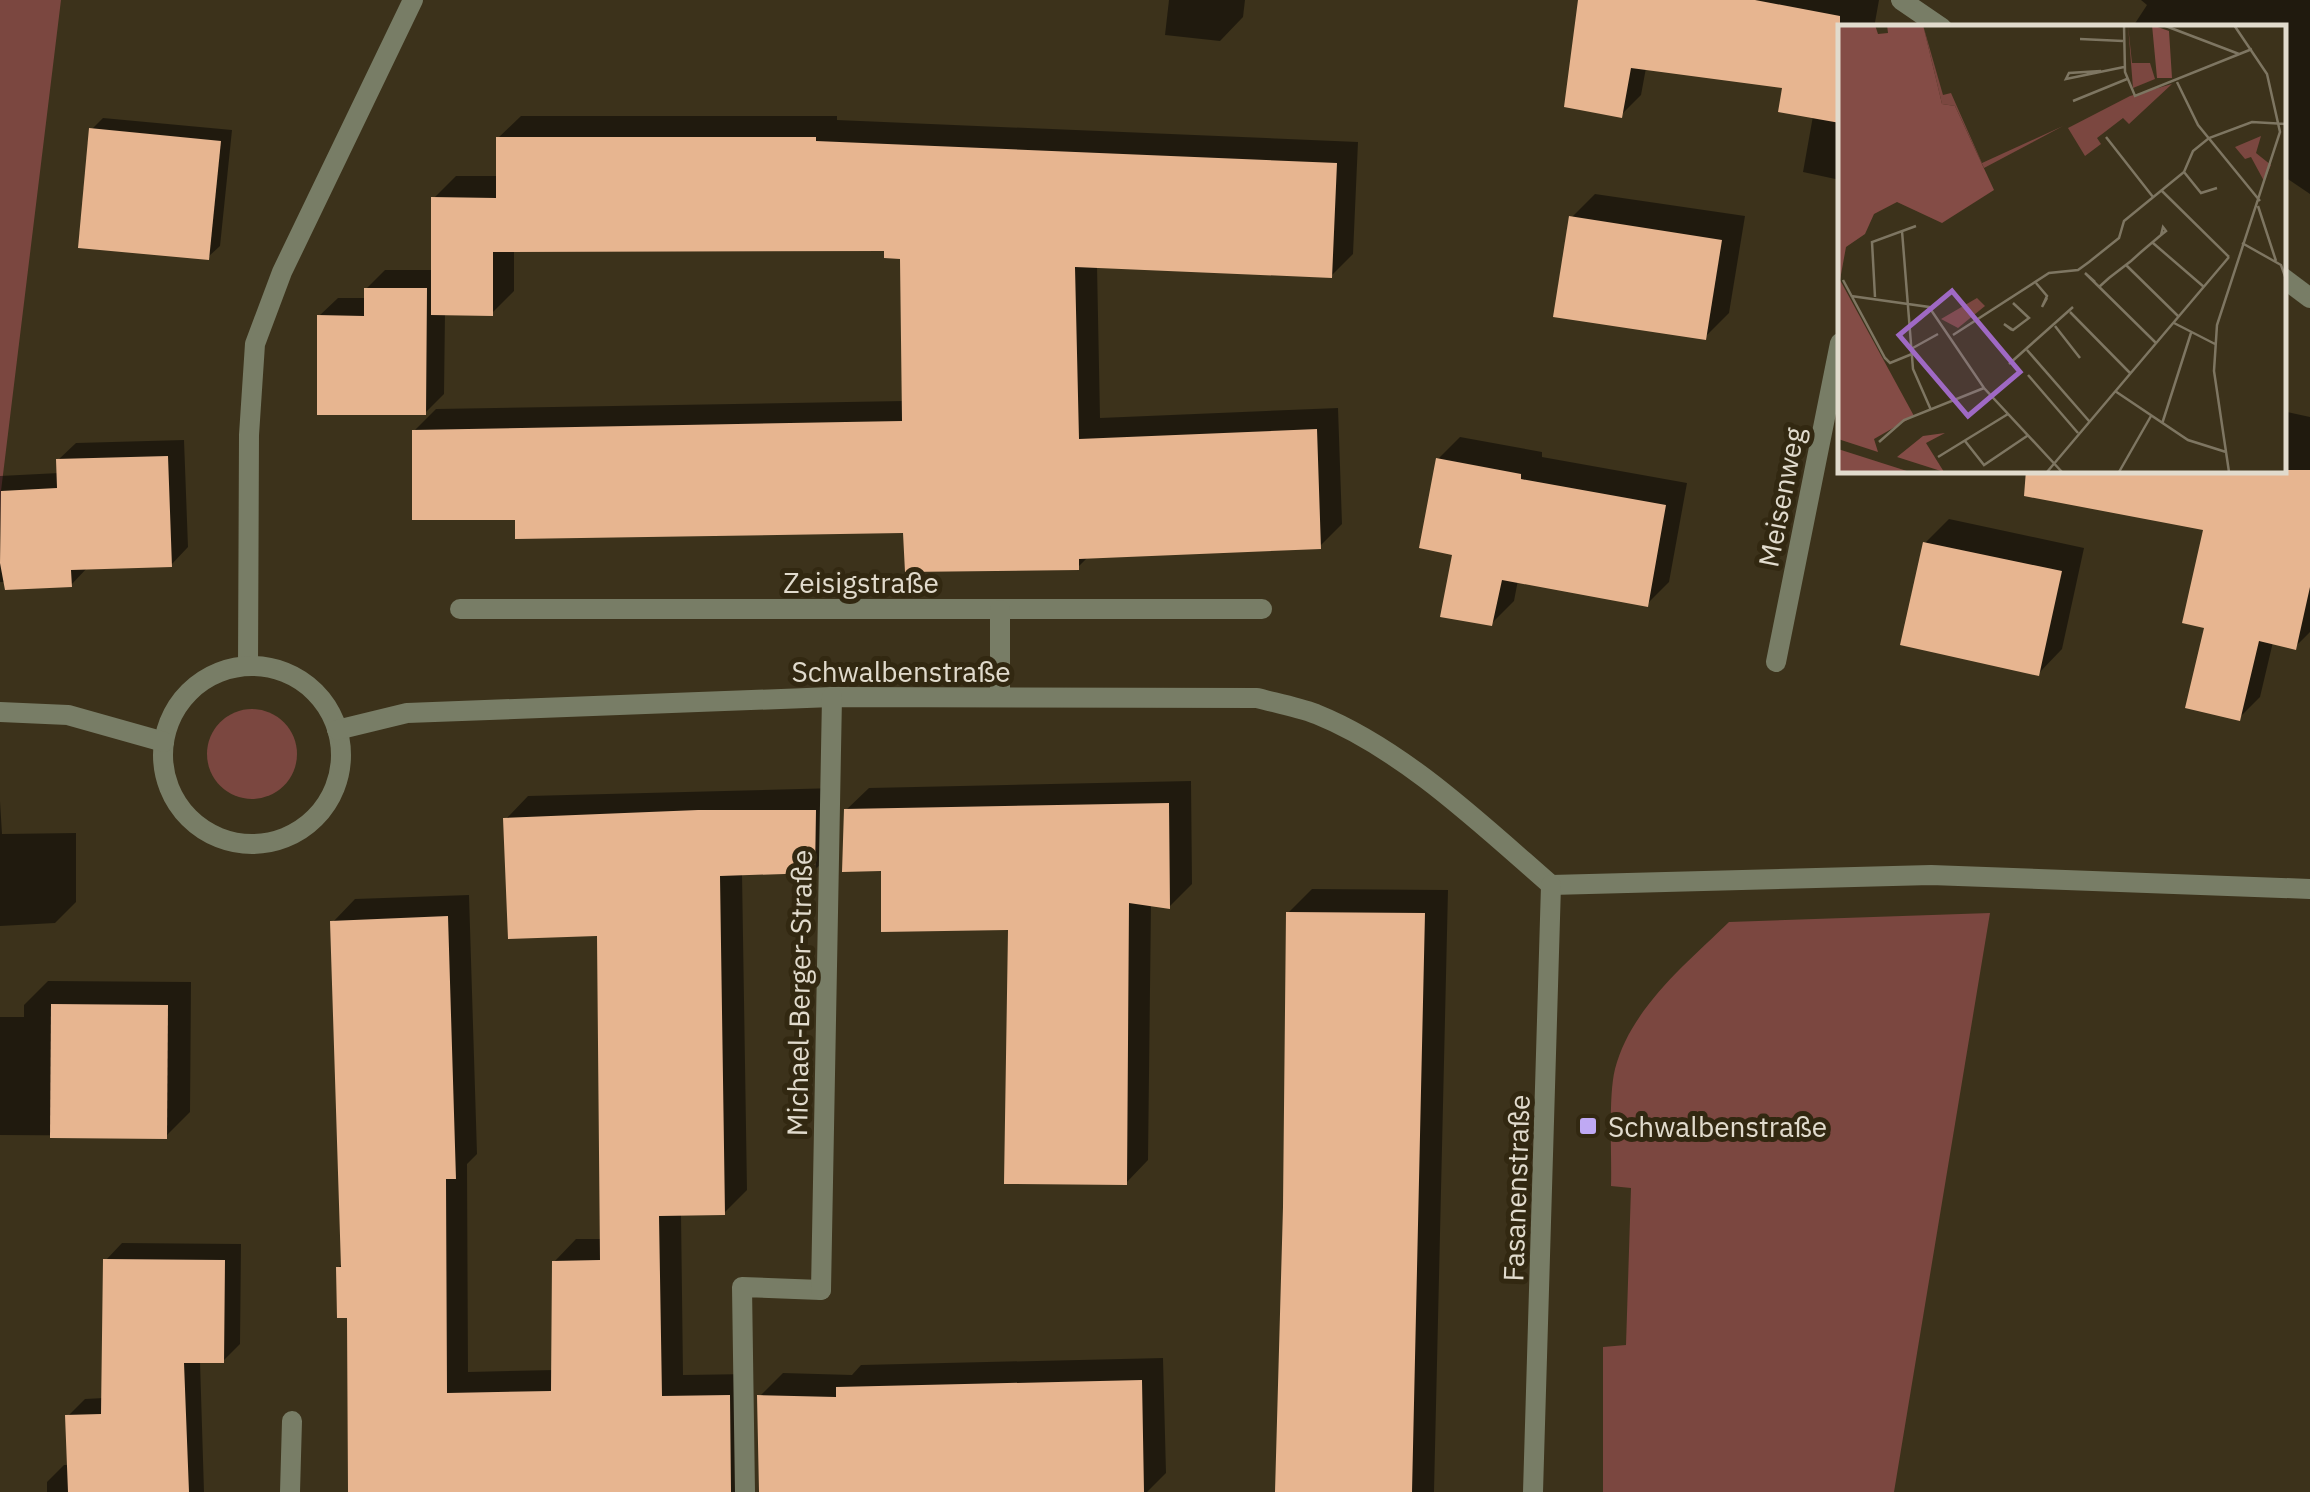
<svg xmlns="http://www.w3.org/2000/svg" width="2310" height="1492" font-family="'IBM Plex Sans',sans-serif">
  <rect width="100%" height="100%" fill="#3c321b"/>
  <!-- green -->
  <g fill="#7b4740">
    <polygon points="0,0 61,0 1,491 0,537"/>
    <circle cx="252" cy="754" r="45"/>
    <path d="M1990,913L1894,1492H1603V1347L1626,1345L1631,1188L1611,1186C1612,1155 1608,1097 1615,1069C1631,1008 1686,964 1729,922Z"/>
  </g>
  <!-- shadow -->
  <g fill="#0007">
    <polygon points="1169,0 1245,0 1243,17 1220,41 1165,35"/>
    <polygon points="1581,0 1879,0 1874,28 1840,28 1840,180 1803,172 1813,116 1785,86 1646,68 1641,95 1621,115"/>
    <polygon points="2141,0 2310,0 2310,194 2282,175 2282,28 2132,28 2147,5"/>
    <polygon points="521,116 837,116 837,120 1358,142 1353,254 1331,276 1097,265 1100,418 1338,408 1342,524 1320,546 1089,556 1078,567 906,530 517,517 414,431 436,409 904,401 902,256 887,248 514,249 514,291 492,313 445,313 444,394 425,413 319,316 338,298 366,298 366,289 385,270 434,270 434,198 456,176 498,176 498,138"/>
    <polygon points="103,118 232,130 220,246 208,257 92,129"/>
    <polygon points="1595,194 1745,216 1729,313 1705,337 1571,218"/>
    <polygon points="2282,411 2310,417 2310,632 2295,647 2273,642 2260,697 2239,718 2207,626 2206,528 2100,470 2282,470"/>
    <polygon points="1460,437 1542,452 1542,457 1687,483 1669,582 1647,604 1518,580 1514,601 1491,624 1455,553 1438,459"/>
    <polygon points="184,440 188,547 171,565 88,567 71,585 0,582 0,476 59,473 58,460 76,443"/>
    <polygon points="1949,519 2084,548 2062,649 2039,673 1925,543"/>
    <polygon points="1191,781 1192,884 1169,907 1151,904 1148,1160 1126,1183 1010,928 883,869 846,810 869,788"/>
    <polygon points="837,788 836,848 814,871 742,873 747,1190 724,1213 681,1213 683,1375 751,1374 736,1492 351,1492 349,1315 338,1268 343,1263 333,922 355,899 469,895 477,1154 467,1164 468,1372 554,1370 554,1262 576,1239 602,1239 600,933 506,819 528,796"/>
    <polygon points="0,801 2,834 76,833 76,902 55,923 0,926"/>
    <polygon points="1312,889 1448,890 1434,1492 1277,1492 1285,1208 1288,913"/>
    <polygon points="48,981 191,982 190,1112 166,1136 0,1135 0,1017 24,1017 24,1005"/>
    <polygon points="122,1243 241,1244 240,1344 223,1361 200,1361 204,1492 47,1492 47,1482 64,1465 69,1465 68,1416 85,1399 104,1398 106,1260"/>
    <polygon points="1163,1358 1166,1473 1147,1492 760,1492 760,1396 783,1373 852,1375 861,1365"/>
  </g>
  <!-- building -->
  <g fill="#e7b590">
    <polygon points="1578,0 1755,0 1840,16 1840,123 1778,112 1782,88 1631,68 1622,118 1564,107"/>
    <polygon points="89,128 221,141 209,260 78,248"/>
    <polygon points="496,137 816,137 816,141 1337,163 1332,278 1075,267 1079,439 1317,429 1321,549 1079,559 1079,570 905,572 903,533 515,539 515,520 412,520 412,430 902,421 900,259 884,258 884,251 493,252 493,316 431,315 431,197 496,198"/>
    <polygon points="1569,216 1722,240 1706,340 1553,317"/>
    <polygon points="364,288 427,288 426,415 317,415 317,315 364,316"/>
    <polygon points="168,456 172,567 71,570 72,587 5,590 0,563 1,491 57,488 56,459"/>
    <polygon points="1436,458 1521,474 1521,479 1666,505 1648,607 1502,580 1492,626 1440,617 1452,555 1419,548"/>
    <polygon points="2026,470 2310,470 2310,587 2296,650 2259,641 2240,721 2185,708 2204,628 2182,623 2203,530 2024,496"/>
    <polygon points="1923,542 2062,571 2039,676 1900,645"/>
    <polygon points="1169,803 1170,909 1129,903 1127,1185 1004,1184 1008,930 881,932 881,871 842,872 844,809"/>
    <polygon points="698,810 816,810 815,873 720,876 725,1215 659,1216 662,1396 730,1395 731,1492 348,1492 347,1318 337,1318 336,1267 341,1267 330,921 448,916 456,1179 446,1179 447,1393 551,1391 552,1261 600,1260 597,936 508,939 503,818"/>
    <polygon points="1286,912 1425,913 1412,1492 1275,1492 1283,1207"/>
    <polygon points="51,1004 168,1005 167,1139 50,1138"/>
    <polygon points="103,1259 225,1260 224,1363 184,1363 189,1492 68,1492 65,1415 101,1414"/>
    <polygon points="1142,1380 1144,1492 759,1492 757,1395 836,1397 836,1387"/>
  </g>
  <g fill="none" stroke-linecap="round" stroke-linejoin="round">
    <!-- service -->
    <g stroke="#787d66" stroke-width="20">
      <polyline points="460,609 1262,609"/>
      <polyline points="1000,697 1000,610"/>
      <polyline points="745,1492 742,1287 821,1290"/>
    </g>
    <!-- minor -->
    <g stroke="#787d66" stroke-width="20">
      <polyline points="1901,0 1942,28"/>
      <polyline points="2282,277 2310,298"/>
      <polyline points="1776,662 1840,343"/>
      <polyline points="248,666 249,435 255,344 282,272 413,0"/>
      <circle cx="252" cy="755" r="89"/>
      <polyline points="0,712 68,715 164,742"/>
      <path d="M337,730L407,713L832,697L1257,698C1276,703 1297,707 1316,714C1403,749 1481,824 1551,885L1931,875L2310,889"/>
      <polyline points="821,1290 832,697"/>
      <polyline points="290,1492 292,1421"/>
      <polyline points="1533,1492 1551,885"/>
    </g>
  </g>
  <!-- markers -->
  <rect fill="#bfa9f4" stroke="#322811" stroke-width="4" x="1578" y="1116" width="20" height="20" rx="5"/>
  <g text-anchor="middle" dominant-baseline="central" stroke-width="10" stroke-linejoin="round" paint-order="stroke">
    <!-- street labels -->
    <g font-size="28" fill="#e1dbcd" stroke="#322811">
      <text transform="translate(1781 497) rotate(-79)">Meisenweg</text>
      <text x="861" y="582">Zeisigstraße</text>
      <text x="901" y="671">Schwalbenstraße</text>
      <text transform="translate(799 993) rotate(-89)">Michael-Berger-Straße</text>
      <text transform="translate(1516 1188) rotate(-88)">Fasanenstraße</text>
    </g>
    <!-- poi labels -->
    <g font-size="28" fill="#e1dbcd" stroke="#322811" text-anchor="start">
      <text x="1608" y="1126">Schwalbenstraße</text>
    </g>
  </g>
  <!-- overview -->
  <g transform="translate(1838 25)">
    <rect width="448" height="448" fill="#3c321b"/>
    <path d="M85,0L105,70L113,68L144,138L225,101L146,143L117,81L104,79ZM290,0L294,38H312L317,54L295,63ZM334,59L291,99L285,93L259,113L263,119L247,131L230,103L292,71ZM423,111L418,128L433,140L426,156L413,132L407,134L397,122ZM139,273L147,281L120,303L103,294Z" fill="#7b4740"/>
    <path d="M0,0H37L40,9L50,8L49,0H85L104,79L117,81L156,165L104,198L59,177L36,189L27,209L8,222L2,255L76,391L36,414L40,427L0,414ZM314,0L331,6L334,53H319ZM107,408L88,418L106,447L59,432L85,411ZM0,424L72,447H0Z" fill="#844c46"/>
    <path fill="none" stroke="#7e7662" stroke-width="2.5" d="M286,0L287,47L297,71L414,24M325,0L401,29M242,14L285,16M263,46L231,48L228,54L286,42M339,57L360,100L422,176M235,76L289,54M268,112L315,172M346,147L363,168L379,163M323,165L391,232M420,181L438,236M64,206L75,344L93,385M315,218L366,262M404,218L443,240L448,254M288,240L341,292M5,255L47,333L52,338L74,329M257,257L247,248L318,318M198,258L209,271L204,282L209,273M261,262L271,253L293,236L303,227L323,210L328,206L325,202L323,210M13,271L91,282L146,363L224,447M37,272L34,217L78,201M232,287L292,348M336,298L377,319M217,301L242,333M174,305L166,299L175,305L191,293L175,278M115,310L211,248L240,245L251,237L281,213L286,196L346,147L355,126L371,113L414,97L448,99M73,324L100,309M189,325L251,396M171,339L235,282M190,350L240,408M277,366L350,415L388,427M324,399L353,308M127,416L146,440L189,411M41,417L66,395L146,363M100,432L170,389M209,447L391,232M281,447L313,391M391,447L376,346L379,300L442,107L429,49L396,0"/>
    <path fill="#9f69c4" fill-opacity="0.15" stroke="#9f69c4" stroke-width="5" d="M114,266L182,347L130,391L61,310Z"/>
    <rect width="448" height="448" fill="none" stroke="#e1dbcd" stroke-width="5"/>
  </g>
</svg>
